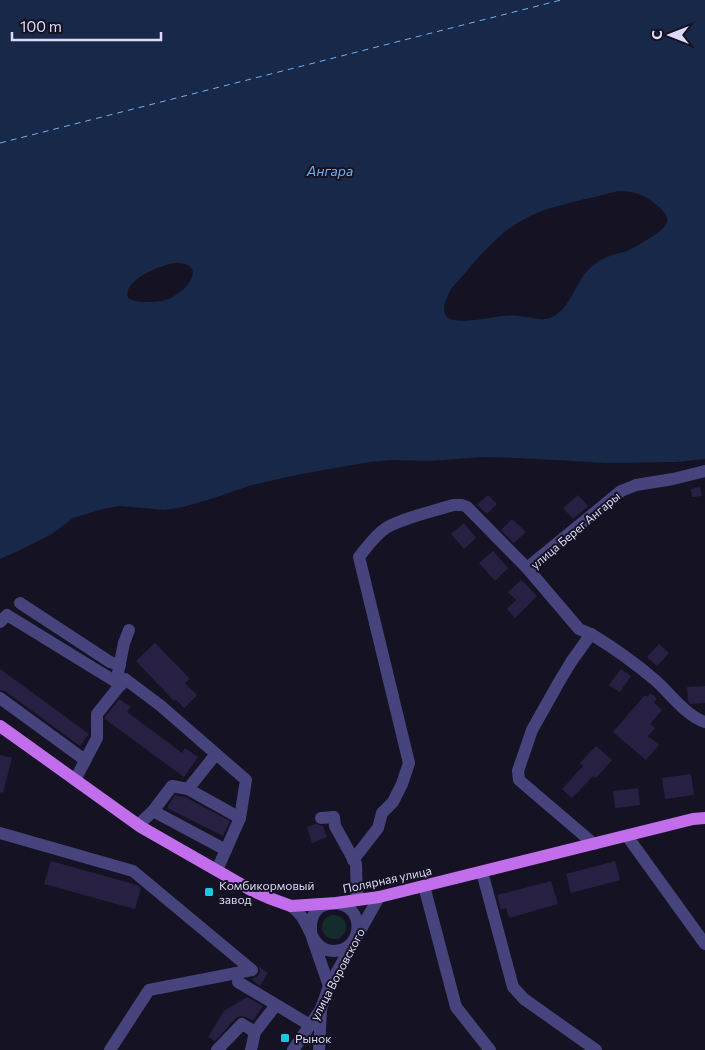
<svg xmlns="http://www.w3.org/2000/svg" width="705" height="1050" font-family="Commissioner,sans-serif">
  <rect width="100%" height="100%" fill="#151223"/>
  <!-- green -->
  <circle fill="#152c2d" cx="334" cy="927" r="12"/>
  <!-- water -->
  <path fill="#172848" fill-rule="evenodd" d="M0,0H705V459L676,462L607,463L519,458L483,457L431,461L392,460L370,462L301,474L252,485L211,499L183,507L164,510L120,506L103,509L73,518L52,534L18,551L0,559ZM618,191C636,191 645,195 659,207C676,221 663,230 650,238C642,243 635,247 627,251C618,254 609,255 601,260C597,262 592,266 589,269C575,283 571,308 552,317C542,322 530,317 519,316C511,315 503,316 496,317C485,318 456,325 447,317C440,310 447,297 451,289C470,268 488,243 513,226C543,205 583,201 618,191ZM173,263C205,261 193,286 174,296C166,301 157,302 147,302C140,302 135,302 128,298C123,279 159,267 173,263Z"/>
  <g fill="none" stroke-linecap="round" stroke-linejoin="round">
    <!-- ferry -->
    <polyline stroke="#74b0ed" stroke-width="1" stroke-dasharray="6 5" stroke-linecap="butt" points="0,143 561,0"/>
  </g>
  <!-- building -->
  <g fill="#282042">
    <polygon points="700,487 702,496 692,497 691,489"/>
    <polygon points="488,495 497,504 487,514 477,505"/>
    <polygon points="578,495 588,506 573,519 563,508"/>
    <polygon points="512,519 526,532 514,543 501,530"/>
    <polygon points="464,523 476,538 464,549 451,534"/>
    <polygon points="493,551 508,568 495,581 479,563"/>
    <polygon points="521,580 537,596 515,618 507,609 516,600 508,592"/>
    <polygon points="155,643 190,679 185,683 197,695 184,708 176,700 174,701 136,661"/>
    <polygon points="659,644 669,653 657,666 647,657"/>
    <polygon points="0,669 89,734 80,746 5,691 0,690"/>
    <polygon points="621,669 631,676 620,692 609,685"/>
    <polygon points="705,686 705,703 691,704 688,701 687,687"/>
    <polygon points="651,693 657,699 654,703 662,710 650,724 655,728 648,736 659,745 646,760 613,732 645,695 647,697"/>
    <polygon points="119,699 131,707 127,712 182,753 185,748 198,757 184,777 105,719 105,717"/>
    <polygon points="596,746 612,760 596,778 593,776 572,798 562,789 583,766 580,763"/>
    <polygon points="0,755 12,758 3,793 0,792"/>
    <polygon points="691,774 694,795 665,799 662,778"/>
    <polygon points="638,788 640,805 615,808 613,791"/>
    <polygon points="175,795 185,797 230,821 223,836 167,808"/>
    <polygon points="316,824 323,826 327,837 312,843 307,827"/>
    <polygon points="51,861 137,885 141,888 135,909 44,884"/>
    <polygon points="615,861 620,880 571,893 566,874"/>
    <polygon points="551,881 558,904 509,918 506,908 501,910 497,895"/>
    <polygon points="259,967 268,973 260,986 251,979 258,976 260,972"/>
    <polygon points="247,997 263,1006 253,1021 246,1017 240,1016 236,1018 215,1041 208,1037 224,1011"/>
  </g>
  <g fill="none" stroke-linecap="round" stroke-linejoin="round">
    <!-- minor -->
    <g stroke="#47437c" stroke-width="12">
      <polyline points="20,603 110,662 120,665"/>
      <polyline points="0,622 7,615 121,685"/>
      <path d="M591,634C614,648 635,663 655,680C670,693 686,716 705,722"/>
      <polyline points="118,673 124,643 129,630"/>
      <polyline points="0,698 85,760"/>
      <polyline points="75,780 97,738 97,714 125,679 161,706 246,780 240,818 217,870"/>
      <polyline points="188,789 240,818"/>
      <polyline points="153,811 172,786 188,789 216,754"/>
      <polyline points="321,818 334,817 335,826 356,864 357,900"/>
      <polyline points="138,825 153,811 226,850"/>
      <polyline points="0,833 133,871 252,970 149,990 110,1050"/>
      <polyline points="627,836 705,944"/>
      <polyline points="594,844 519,780 518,771 532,730 559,682 571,662 591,634 579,629 527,568 621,491 636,485 673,479 705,471"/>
      <path d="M353,860L378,828L382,813L393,802L402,784L409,763L359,557C367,547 375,535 386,528C402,518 434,511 453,505H462L467,507L527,568"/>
      <polyline points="482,872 513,987 524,999 596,1050"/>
      <polyline points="424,886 456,1007 490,1050"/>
      <path d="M291,906C295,909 299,913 302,917C311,930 314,951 334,951C361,951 367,911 340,904C337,903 333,904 329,904C312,906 309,923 312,937L329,986"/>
      <polyline points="238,982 310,1025"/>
      <polyline points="217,1050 242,1024 255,1032"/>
      <polyline points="251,1050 255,1032 276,1005"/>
      <polyline points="293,1050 321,1009 329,986 379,897"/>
      <polyline points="319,1050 321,1010"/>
    </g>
    <!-- major -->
    <polyline stroke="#c26eec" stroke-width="12" points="0,726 141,827 251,890 269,898 291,906 336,903 379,897 693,819 705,818"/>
  </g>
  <!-- markers -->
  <g fill="#1dc7e2" stroke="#151223" stroke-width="2">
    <rect x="204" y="887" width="10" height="10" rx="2.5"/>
    <rect x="280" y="1033" width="10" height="10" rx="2.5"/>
  </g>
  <g text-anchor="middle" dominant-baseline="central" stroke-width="4" stroke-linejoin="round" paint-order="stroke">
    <!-- street labels -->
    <g font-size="12" fill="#ded9fa" stroke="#151223">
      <text transform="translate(575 530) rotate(-40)">улица Берег Ангары</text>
      <text transform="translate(387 879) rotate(-12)">Полярная улица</text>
      <text transform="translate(337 974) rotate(-62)">улица Воровского</text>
    </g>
    <!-- poi labels -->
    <g font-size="12" fill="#ded9fa" stroke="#151223" text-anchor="start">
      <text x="219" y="885">Комбикормовый<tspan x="219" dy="14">завод</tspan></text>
      <text x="295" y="1038">Рынок</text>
    </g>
    <!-- water labels -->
    <g font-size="14" font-style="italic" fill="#74b0ed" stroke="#151223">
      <text x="330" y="170">Ангара</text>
    </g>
  </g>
  <!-- north arrow -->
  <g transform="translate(670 35) rotate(270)" stroke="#151223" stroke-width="4" paint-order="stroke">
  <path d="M0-4L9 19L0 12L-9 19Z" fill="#ded9fa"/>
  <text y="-8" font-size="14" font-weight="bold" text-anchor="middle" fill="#ded9fa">С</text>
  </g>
  <!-- scale -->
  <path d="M12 32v8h149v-8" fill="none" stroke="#ded9fa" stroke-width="2.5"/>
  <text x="20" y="32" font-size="15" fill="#ded9fa" stroke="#151223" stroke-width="4" paint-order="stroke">100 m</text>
</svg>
